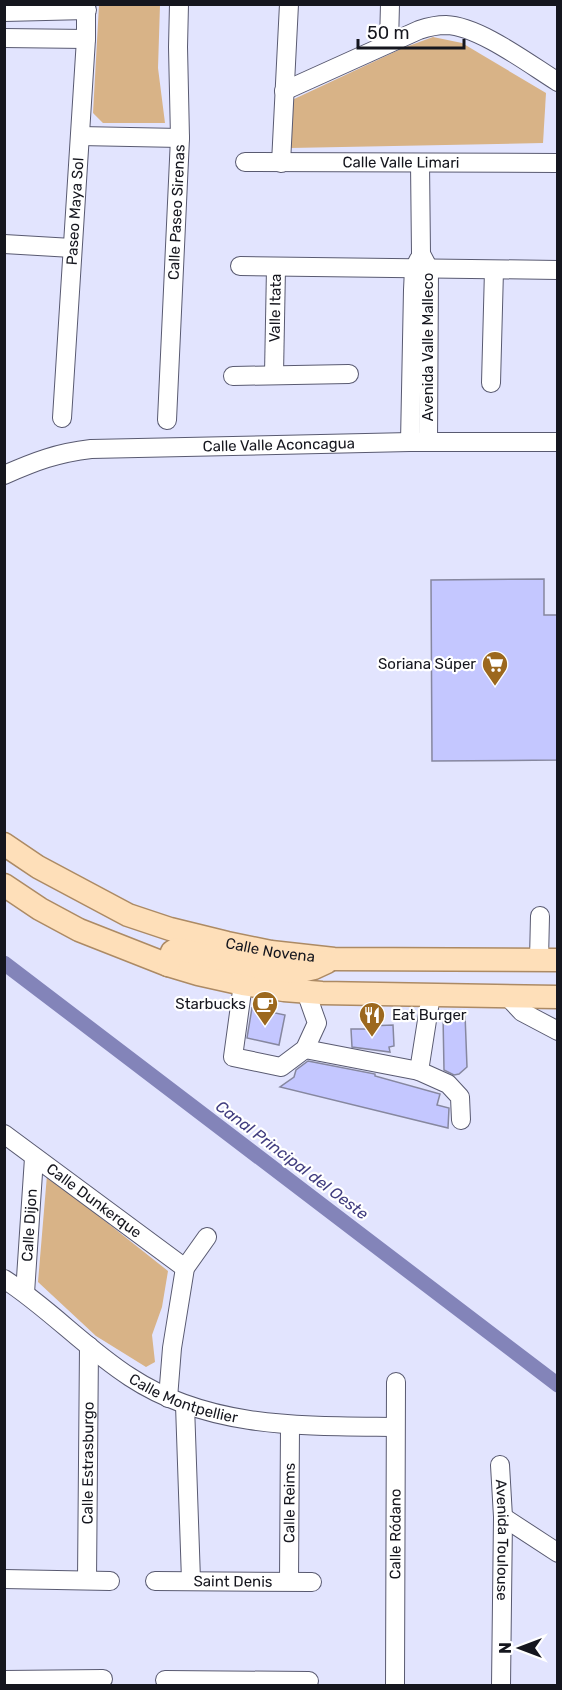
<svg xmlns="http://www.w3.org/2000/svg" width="562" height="1690" font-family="Rubik,sans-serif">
  <rect width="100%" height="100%" fill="#e2e4fe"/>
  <!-- green -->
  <g fill="#d8b387">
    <polygon points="99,5 160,5 158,68 165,123 103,123 93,113"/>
    <polygon points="433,37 462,43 546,93 543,143 290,148 292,100 403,48"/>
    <polygon points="47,1175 168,1271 162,1307 152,1335 155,1362 146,1367 96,1336 38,1282"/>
  </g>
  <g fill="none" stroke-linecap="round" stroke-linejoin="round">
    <!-- canal -->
    <polyline stroke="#8384b9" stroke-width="15" points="4,963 558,1385"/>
  </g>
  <!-- building -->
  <g fill="#c4c7ff" stroke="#86879f" stroke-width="1.5">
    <polygon points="544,579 544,615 558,615 558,760 432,761 431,580"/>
    <polygon points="252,1008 285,1015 279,1045 247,1038"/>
    <polygon points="465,1014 467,1067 459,1074 454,1075 444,1070 443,1015"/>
    <polygon points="393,1025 394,1046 389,1047 390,1052 352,1047 351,1029 370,1029 369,1026"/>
    <polygon points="308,1061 375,1074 375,1076 440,1094 437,1105 449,1108 448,1128 280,1087 294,1077 296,1070"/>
  </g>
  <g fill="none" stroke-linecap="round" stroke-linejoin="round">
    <!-- minor casing -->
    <g stroke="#595a71" stroke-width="20">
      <g id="minor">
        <polyline points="4,12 87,10"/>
        <polyline points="4,38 86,39"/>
        <polyline points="389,43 390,4"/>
        <path d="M284,91L419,30C428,27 437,25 446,25C479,26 529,64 558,82"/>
        <polyline points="80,136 180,138"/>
        <path id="s1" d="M245,162L558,163"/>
        <polyline points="281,163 289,4"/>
        <polyline points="420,163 421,254 429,269 428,442"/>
        <polyline points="4,244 72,248"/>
        <polyline points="240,266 558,270"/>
        <path id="s2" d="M274,374L276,268"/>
        <polyline points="233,376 349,374"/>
        <polyline points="491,383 494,270"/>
        <path id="s3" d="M62,418L86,39V4"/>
        <path id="s4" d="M167,420L180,138L178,47L179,4"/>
        <polyline points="410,442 413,290 414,269 419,259"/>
        <path id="s5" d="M4,475C36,461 57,453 91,449L410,442H558"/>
        <polyline points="539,960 540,916"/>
        <polyline points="243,984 233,1057 281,1067 305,1049 317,1023 306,992"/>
        <polyline points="507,996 522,1012 558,1031"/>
        <polyline points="305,1049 419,1071 448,1084 460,1097 461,1120"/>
        <polyline points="419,1071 431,995"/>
        <path id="s6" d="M4,1134L185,1268"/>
        <path id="s7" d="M4,1279C49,1308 85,1348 130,1377C209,1429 304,1426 395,1427"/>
        <path id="s8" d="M25,1293L34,1158"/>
        <polyline points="168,1398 172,1348 185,1268 207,1237"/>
        <polyline points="185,1405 191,1580"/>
        <path id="s9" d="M500,1465L503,1517L501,1686"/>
        <polyline points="503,1517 558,1553"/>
        <polyline points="4,1579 110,1581"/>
        <path id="s10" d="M87,1580L89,1346"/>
        <path id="s11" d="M155,1581L312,1582"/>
        <path id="s12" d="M289,1581L290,1426"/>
        <polyline points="4,1680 103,1679"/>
        <polyline points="165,1680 309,1681"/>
        <path id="s13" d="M395,1686L396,1382"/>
      </g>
    </g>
    <!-- major casing -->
    <g stroke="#ac8a64" stroke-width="25">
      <g id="major">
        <path id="s14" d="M4,844L38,867L128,915L170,929L227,943L271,952L334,959L558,960"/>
        <polyline points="4,885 40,909 79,930 168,965 198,974 243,984 284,990 322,993 558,997"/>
        <polyline points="168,965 172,952 177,949 272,970 297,972 314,968 327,962"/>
      </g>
    </g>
    <!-- minor -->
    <use href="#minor" stroke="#fff" stroke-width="18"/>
    <!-- major -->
    <use href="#major" stroke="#fedfb9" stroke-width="22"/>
  </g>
  <!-- icons -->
  <defs>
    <g id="supermarket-pin" transform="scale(1.35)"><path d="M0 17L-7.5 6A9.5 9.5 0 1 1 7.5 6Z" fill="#9c681e" stroke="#fff"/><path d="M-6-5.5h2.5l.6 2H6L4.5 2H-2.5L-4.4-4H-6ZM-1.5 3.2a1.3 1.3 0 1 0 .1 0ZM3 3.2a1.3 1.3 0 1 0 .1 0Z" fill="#fff"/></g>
    <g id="cafe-pin" transform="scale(1.35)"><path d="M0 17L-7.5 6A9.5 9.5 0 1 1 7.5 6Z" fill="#9c681e" stroke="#fff"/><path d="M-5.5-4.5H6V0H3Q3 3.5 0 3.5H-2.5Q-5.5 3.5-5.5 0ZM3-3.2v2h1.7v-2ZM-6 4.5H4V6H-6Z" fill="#fff"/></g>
    <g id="restaurant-pin" transform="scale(1.35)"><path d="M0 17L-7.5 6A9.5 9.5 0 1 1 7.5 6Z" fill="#9c681e" stroke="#fff"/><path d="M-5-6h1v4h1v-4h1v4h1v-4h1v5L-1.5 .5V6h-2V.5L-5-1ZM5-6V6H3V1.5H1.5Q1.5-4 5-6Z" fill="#fff"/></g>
  </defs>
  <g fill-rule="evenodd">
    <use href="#supermarket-pin" x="495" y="664"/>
    <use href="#cafe-pin" x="265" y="1004"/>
    <use href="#restaurant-pin" x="372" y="1015"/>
  </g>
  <g text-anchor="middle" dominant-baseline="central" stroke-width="4.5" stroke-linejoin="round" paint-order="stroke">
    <!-- street labels -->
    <g font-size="15" fill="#15161e" stroke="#fff">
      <text stroke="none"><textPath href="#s1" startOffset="156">Calle Valle Limari</textPath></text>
      <text stroke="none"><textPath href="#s3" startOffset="207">Paseo Maya Sol</textPath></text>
      <text stroke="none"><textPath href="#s4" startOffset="208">Calle Paseo Sirenas</textPath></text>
      <text stroke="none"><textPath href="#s2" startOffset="66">Valle Itata</textPath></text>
      <text transform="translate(428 347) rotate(-90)">Avenida Valle Malleco</text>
      <text stroke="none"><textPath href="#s5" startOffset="279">Calle Valle Aconcagua</textPath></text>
      <text stroke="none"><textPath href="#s14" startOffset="290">Calle Novena</textPath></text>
      <text stroke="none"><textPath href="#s6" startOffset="112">Calle Dunkerque</textPath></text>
      <text stroke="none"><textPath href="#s8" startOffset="68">Calle Dijon</textPath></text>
      <text stroke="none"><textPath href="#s7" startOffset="218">Calle Montpellier</textPath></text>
      <text stroke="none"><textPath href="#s10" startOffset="117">Calle Estrasburgo</textPath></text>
      <text stroke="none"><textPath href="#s12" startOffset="78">Calle Reims</textPath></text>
      <text stroke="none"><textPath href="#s13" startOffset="152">Calle Ródano</textPath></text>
      <text stroke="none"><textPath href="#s9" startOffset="75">Avenida Toulouse</textPath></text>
      <text stroke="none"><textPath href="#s11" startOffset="78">Saint Denis</textPath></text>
    </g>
    <!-- poi labels -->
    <g font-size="15" fill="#15161e" stroke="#fff" text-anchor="end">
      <text x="476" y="664">Soriana Súper</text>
      <text x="246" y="1004">Starbucks</text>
      <text x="392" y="1015" text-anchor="start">Eat Burger</text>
    </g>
    <!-- water labels -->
    <g font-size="16" font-style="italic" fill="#413d7f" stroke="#fff">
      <text transform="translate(292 1160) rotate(37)">Canal Principal del Oeste</text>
    </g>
  </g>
  <!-- border -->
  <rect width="562" height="1690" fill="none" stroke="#15161e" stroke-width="12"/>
  <!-- north arrow -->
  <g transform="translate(520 1648) rotate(270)" stroke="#ffffff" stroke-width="4.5" paint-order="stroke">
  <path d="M0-4.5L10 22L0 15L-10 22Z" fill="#15161e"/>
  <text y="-9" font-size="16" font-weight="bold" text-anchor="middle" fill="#15161e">N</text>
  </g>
  <!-- scale -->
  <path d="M358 39v9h106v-9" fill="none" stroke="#15161e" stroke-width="3"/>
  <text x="367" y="39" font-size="18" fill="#15161e" stroke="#ffffff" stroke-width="4.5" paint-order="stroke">50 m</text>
</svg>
